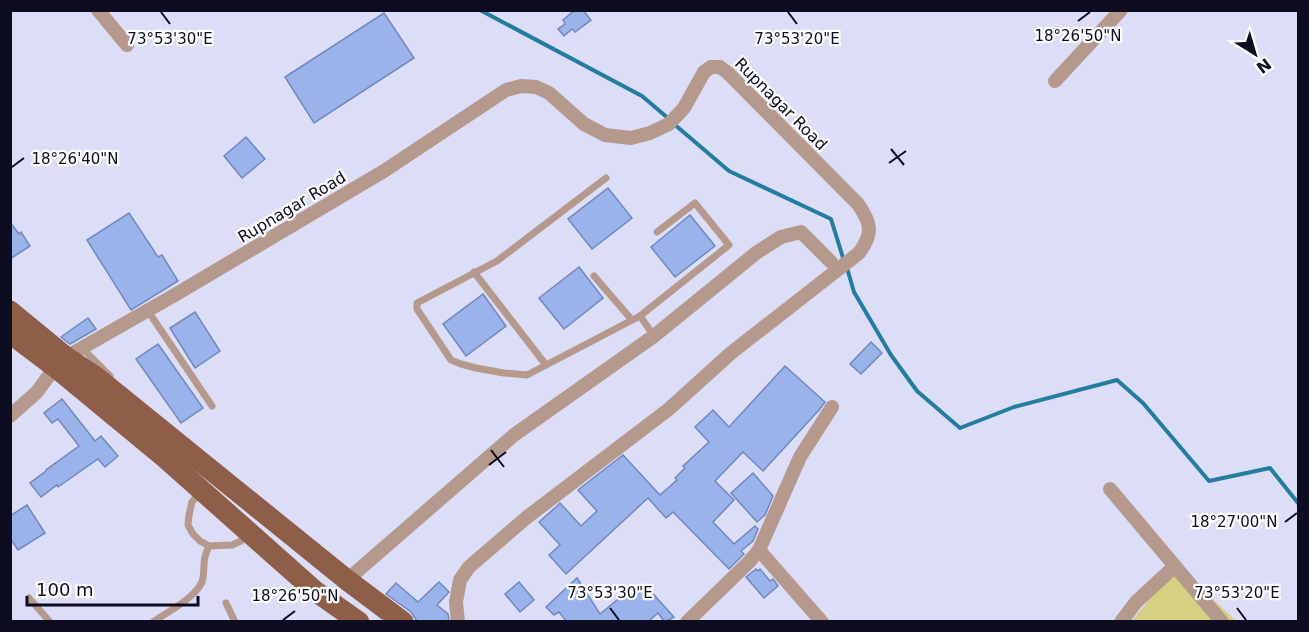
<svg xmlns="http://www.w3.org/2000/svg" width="1309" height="632" font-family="'DejaVu Sans',sans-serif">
  <rect width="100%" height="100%" fill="#dcddf6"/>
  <!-- green -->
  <polygon fill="#d6d182" points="1177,565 1236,621 1131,622"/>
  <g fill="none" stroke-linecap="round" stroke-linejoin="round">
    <!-- stream -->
    <g stroke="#247da0" stroke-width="4">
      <polyline points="480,10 642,96 669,119"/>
      <polyline points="674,124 729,171 831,219 844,261"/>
      <polyline points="847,268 854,292 891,355 917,391 960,428 1014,407 1117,380 1143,403 1209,481 1270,468 1298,503"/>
    </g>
  </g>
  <!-- building -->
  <g fill="#9ab3eb" stroke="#7088bd" stroke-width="1.5">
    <polygon points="575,10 583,10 591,20 575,32 572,29 564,36 558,29 565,24 563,20"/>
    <polygon points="384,13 414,58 314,123 285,77"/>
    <polygon points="246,137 265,159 242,178 224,156"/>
    <polygon points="608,188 632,218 592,249 568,219"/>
    <polygon points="129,213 158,257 162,255 178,281 131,310 87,240"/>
    <polygon points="690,215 715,246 675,277 651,247"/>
    <polygon points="10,222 19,234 21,232 30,246 10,259"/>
    <polygon points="579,267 603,298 564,329 539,298"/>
    <polygon points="483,294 506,326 466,356 443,324"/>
    <polygon points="195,312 220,351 195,368 170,328"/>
    <polygon points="88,318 96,329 70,344 61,337"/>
    <polygon points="871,342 882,353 861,374 850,364"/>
    <polygon points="158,344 203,408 181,423 136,359"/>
    <polygon points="785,366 825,402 819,410 763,471 743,452 715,481 734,500 713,522 734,544 755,526 758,529 753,541 741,551 744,554 729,569 673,512 666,518 648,498 566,574 549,555 560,545 539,522 556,507 560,503 581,526 597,511 578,490 623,455 660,495 677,480 675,478 685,468 683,466 709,442 695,427 713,410 729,427"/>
    <polygon points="62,399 95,441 101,436 118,456 105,467 98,459 58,487 57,485 41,497 30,483 46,471 46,470 79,446 58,419 52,423 44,413"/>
    <polygon points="753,473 773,496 765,515 757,522 731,493"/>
    <polygon points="27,505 45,533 18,550 10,538 10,516"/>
    <polygon points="756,569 758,571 760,569 770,581 773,579 778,586 764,598 746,577"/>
    <polygon points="577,578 600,614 634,586 640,592 645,585 674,617 667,621 664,621 658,613 649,621 566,621 559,612 554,615 546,607"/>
    <polygon points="439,582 449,592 437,605 448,614 449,621 417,621 411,612 386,594 396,583 418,602"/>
    <polygon points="519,582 534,600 520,612 505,594"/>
  </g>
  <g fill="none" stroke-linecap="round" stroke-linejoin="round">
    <!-- service -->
    <g stroke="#b6998d" stroke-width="7">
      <polyline points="606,178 497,261 417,303 417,309 451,360 461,364 476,368 504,373 527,375 640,316 729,245 695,203 657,232"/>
      <polyline points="474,272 546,365"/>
      <polyline points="594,276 632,320"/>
      <polyline points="148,311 212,406"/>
      <polyline points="640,316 654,336"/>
      <polyline points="82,348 110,376"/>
      <polyline points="197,496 192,502 189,515 188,525 193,534 200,541 209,546 232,545 241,541 248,534"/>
      <polyline points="29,598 50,622"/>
      <polyline points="226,603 235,622"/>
      <path d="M153,622C166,613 201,595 203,578C205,564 202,561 209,546"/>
    </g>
    <!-- minor -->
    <g stroke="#b6998d" stroke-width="14">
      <polyline points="98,10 127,45"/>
      <polyline points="1055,81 1121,10"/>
      <path d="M66,357L173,296L384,171L506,90L521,86L536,87L549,93L584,124L605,135L631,138L650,133L669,124L684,108L704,72L711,67H720L728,73L858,204C872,224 873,234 859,253L731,353L669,409L526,518L469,567L460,580L456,602L458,622"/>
      <polyline points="10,416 37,392 55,367"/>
      <polyline points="1110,489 1222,622"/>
      <polyline points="759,550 822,622"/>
      <polyline points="347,580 514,435 654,336 756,253 781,237 801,232 831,262"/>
      <polyline points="687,622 749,562 759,550 800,457 832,407"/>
      <polyline points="1121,622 1136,602 1175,566"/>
    </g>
    <!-- primary -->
    <g stroke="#8f5e48" stroke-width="21">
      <polyline points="10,311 66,357 96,377 347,580 403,622"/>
      <polyline points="10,333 55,367 164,457 315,591 359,622"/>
    </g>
  </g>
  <!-- ticks -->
  <path fill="none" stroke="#0e0c21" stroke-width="2" d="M161,12L170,24M788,12L797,24M1078,21L1090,12M891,149L904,165M889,163L906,151M12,167L24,158M491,450L504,467M489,465L506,452M1285,522L1297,513M610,608L619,620M1237,608L1246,620M283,620L295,611"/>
  <g text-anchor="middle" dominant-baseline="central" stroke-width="4.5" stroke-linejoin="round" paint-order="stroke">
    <!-- street labels -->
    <g font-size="16" fill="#0e0c21" stroke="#fff">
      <text transform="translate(781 104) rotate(45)">Rupnagar Road</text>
      <text transform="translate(292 207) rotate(-31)">Rupnagar Road</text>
    </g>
  </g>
  <g font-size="15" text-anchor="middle" fill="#0e0c21" stroke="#fff" stroke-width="4.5" stroke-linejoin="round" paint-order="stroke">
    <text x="1078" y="41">18°26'50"N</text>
    <text x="170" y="44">73°53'30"E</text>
    <text x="797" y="44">73°53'20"E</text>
    <text x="75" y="164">18°26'40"N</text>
    <text x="1234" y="527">18°27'00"N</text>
    <text x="610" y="598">73°53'30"E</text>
    <text x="1237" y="598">73°53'20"E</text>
    <text x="295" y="601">18°26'50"N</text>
  </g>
  <!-- border -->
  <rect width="1309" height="632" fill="none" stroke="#0e0c21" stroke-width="24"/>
  <!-- north arrow -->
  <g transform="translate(1255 54) rotate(143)" stroke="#ffffff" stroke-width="4.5" paint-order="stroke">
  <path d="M0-4.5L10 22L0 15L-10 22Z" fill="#0e0c21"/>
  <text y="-9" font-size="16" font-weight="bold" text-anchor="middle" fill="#0e0c21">N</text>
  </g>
  <!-- scale -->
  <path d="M27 596v9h171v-9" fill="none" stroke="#0e0c21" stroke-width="3"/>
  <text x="36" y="596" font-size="18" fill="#0e0c21" stroke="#ffffff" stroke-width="4.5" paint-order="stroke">100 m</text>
</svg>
